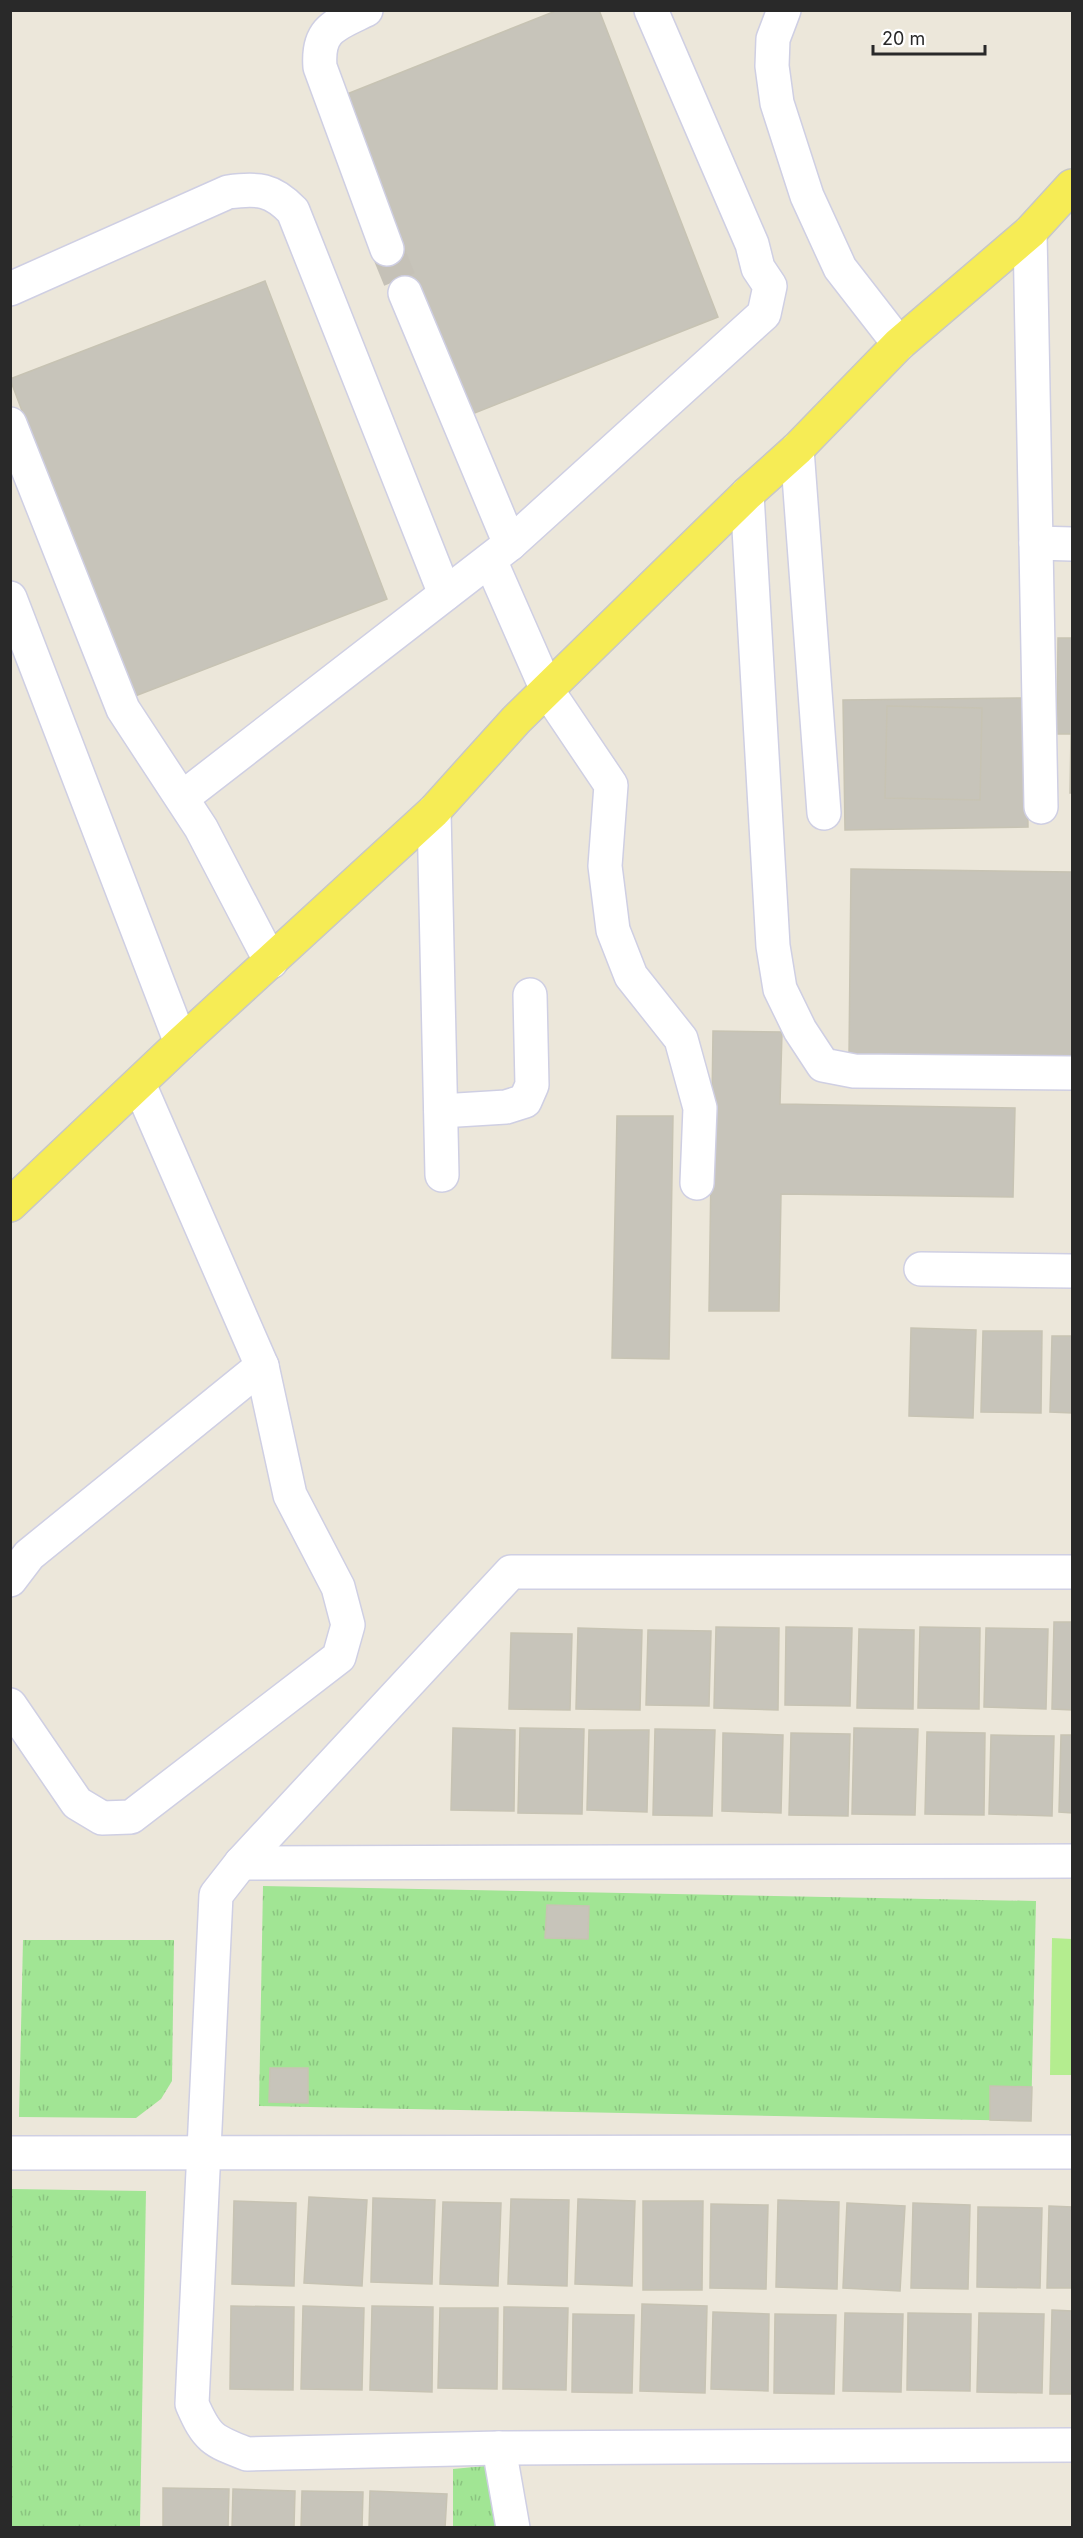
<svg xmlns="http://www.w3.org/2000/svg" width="1083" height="2538" font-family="Inter,sans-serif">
  <defs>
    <pattern id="grass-tufts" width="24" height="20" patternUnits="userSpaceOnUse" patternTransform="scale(1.5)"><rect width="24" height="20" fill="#a1e594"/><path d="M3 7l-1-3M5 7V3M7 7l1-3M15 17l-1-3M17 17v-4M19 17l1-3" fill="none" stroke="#8bc480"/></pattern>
  </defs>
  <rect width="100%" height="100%" fill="#ece7da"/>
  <!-- grass -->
  <g fill="url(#grass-tufts)">
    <polygon points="263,1886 1036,1901 1031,2121 259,2106"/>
    <polygon points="23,1940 174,1940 172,2081 161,2099 136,2118 19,2117"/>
    <polygon points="11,2189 146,2191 140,2527 11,2527"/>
    <polygon points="485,2466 496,2527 453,2527 453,2469"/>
  </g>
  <!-- pitch -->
  <polygon fill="#b4ed8f" points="1052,1938 1072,1939 1072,2075 1050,2075"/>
  <!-- building -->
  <g fill="#c7c4ba" stroke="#c7c3b3" stroke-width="1.5">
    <polygon points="558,10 599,10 718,317 462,418 337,98"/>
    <polygon points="265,281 387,599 130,698 10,379"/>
    <polygon points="1058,638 1072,638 1072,793 1070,793 1071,734 1057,734"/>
    <polygon points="1026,698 1028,827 845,830 843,700"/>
    <polygon points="887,706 982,708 980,800 885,798"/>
    <polygon points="851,869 1072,872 1072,1059 849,1056"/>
    <polygon points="713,1031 782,1032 780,1104 1015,1108 1013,1197 781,1194 779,1311 709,1311"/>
    <polygon points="617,1116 673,1116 669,1359 612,1358"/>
    <polygon points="911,1328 976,1330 973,1418 909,1416"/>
    <polygon points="983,1331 1042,1331 1041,1413 981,1412"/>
    <polygon points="1052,1336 1072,1336 1072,1413 1050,1412"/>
    <polygon points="1054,1622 1072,1622 1072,1710 1052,1709"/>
    <polygon points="716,1627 779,1628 778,1710 714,1708"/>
    <polygon points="786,1627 852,1628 850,1706 785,1705"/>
    <polygon points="920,1627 980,1628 979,1709 918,1708"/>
    <polygon points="578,1628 642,1630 640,1710 576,1709"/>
    <polygon points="986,1628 1048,1629 1046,1709 984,1707"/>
    <polygon points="859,1629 914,1630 913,1709 857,1708"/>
    <polygon points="648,1630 711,1631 709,1706 646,1705"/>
    <polygon points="511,1633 572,1634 570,1710 509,1709"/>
    <polygon points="453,1728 515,1730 514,1811 451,1810"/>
    <polygon points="520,1728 584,1729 582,1814 518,1813"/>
    <polygon points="854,1728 918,1729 915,1815 852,1814"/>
    <polygon points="655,1729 715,1730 712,1816 653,1815"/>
    <polygon points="589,1730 649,1730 647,1812 587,1810"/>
    <polygon points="927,1732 985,1733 984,1815 925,1814"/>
    <polygon points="723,1733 783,1735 781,1813 722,1811"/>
    <polygon points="791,1733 850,1734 848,1816 789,1815"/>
    <polygon points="991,1735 1054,1736 1052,1816 989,1814"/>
    <polygon points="1061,1735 1072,1735 1072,1813 1059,1812"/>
    <polygon points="547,1905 589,1906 588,1939 545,1938"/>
    <polygon points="270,2068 308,2068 308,2103 269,2102"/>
    <polygon points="990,2086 1032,2087 1031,2121 990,2120"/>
    <polygon points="309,2197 367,2200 362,2286 304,2283"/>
    <polygon points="373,2198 435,2200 432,2284 371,2282"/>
    <polygon points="511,2199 569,2200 567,2286 508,2284"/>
    <polygon points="578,2199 635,2201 632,2286 575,2284"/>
    <polygon points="778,2200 839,2202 837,2289 776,2287"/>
    <polygon points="234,2201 296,2203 294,2286 232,2284"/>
    <polygon points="643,2201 703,2201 702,2290 643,2290"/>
    <polygon points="443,2202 501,2203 498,2286 440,2284"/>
    <polygon points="847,2203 905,2206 900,2291 843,2288"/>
    <polygon points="913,2203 970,2205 968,2289 911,2288"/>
    <polygon points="711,2204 768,2205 766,2289 710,2288"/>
    <polygon points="1049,2206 1072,2207 1072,2288 1047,2288"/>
    <polygon points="978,2207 1042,2208 1040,2288 977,2287"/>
    <polygon points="642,2304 707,2306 705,2393 640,2391"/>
    <polygon points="231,2306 294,2307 293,2390 230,2389"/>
    <polygon points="303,2306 364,2308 362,2390 301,2389"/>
    <polygon points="372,2306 433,2307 432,2392 370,2390"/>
    <polygon points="504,2307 568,2308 566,2390 503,2389"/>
    <polygon points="440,2308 498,2308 497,2389 438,2388"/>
    <polygon points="1052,2310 1072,2311 1072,2394 1050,2394"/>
    <polygon points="713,2312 769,2314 768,2391 711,2389"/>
    <polygon points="845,2313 903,2314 901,2392 843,2391"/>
    <polygon points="908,2313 971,2314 970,2391 907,2390"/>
    <polygon points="979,2313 1044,2314 1042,2393 977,2392"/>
    <polygon points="573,2314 634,2315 632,2393 572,2392"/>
    <polygon points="775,2314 836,2315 834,2394 774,2393"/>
    <polygon points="163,2488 229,2489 228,2528 163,2528"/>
    <polygon points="233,2489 295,2491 294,2528 232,2528"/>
    <polygon points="302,2491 363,2492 362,2528 301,2528"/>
    <polygon points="370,2491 447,2494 445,2528 369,2528"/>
  </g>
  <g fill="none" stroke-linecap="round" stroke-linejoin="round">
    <!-- minor-tunnel -->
    <polyline stroke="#c5c1b7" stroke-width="33" stroke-dasharray="33 16" stroke-linecap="butt" points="387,249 405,293"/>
    <!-- minor casing -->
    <g stroke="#cfcfe3" stroke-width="36">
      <g id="minor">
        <path d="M366,10C335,25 317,29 320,67L387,249"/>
        <polyline points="784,10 773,39 772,66 777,103 807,196 840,268 899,344"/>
        <polyline points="1030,232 1041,807"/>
        <path d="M10,289L228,192C258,188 272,189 293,211L445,594"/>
        <polyline points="10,424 123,709 201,828 271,962"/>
        <polyline points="797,449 824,813"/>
        <polyline points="747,494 773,946 780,989 800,1030 823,1065 854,1071 1072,1073"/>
        <polyline points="1036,543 1072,544"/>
        <polyline points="510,544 764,314 770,286 758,268 752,244 651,10"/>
        <polyline points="490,560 547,690 611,785 605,866 613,930 631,976 681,1039 700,1108 697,1183"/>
        <polyline points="10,598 181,1043"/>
        <polyline points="182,798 510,544 405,293"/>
        <polyline points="434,811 442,1175"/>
        <polyline points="441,1111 506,1107 525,1101 532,1085 530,995"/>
        <polyline points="921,1269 1072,1271"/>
        <path d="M1072,1572H511L241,1863L216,1895L192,2404C207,2439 213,2441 247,2454L499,2448L1072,2445"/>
        <polyline points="10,1580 29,1555 262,1366"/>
        <polyline points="10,1705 77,1803 102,1818 131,1817 339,1657 348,1625 338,1587 290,1495 262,1366 139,1084"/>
        <polyline points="241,1863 1072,1861"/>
        <polyline points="10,2153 1072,2152"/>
        <polyline points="499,2448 513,2528"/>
      </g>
    </g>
    <!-- major casing -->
    <g stroke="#c7c7c7" stroke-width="36">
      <polyline id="major" points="10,1205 181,1043 434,811 516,720 747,494 797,449 899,344 1030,232 1072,186"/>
    </g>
    <!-- minor -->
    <use href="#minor" stroke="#fff" stroke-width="33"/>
    <!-- major -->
    <use href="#major" stroke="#f6ec55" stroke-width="33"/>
  </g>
  <!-- border -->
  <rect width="1083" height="2538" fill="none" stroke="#292929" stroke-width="24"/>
  <!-- scale -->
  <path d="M873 45v9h112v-9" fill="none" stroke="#292929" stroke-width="3"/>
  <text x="882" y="45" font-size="18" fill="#292929" stroke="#ffffff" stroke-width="4.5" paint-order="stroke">20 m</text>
</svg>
